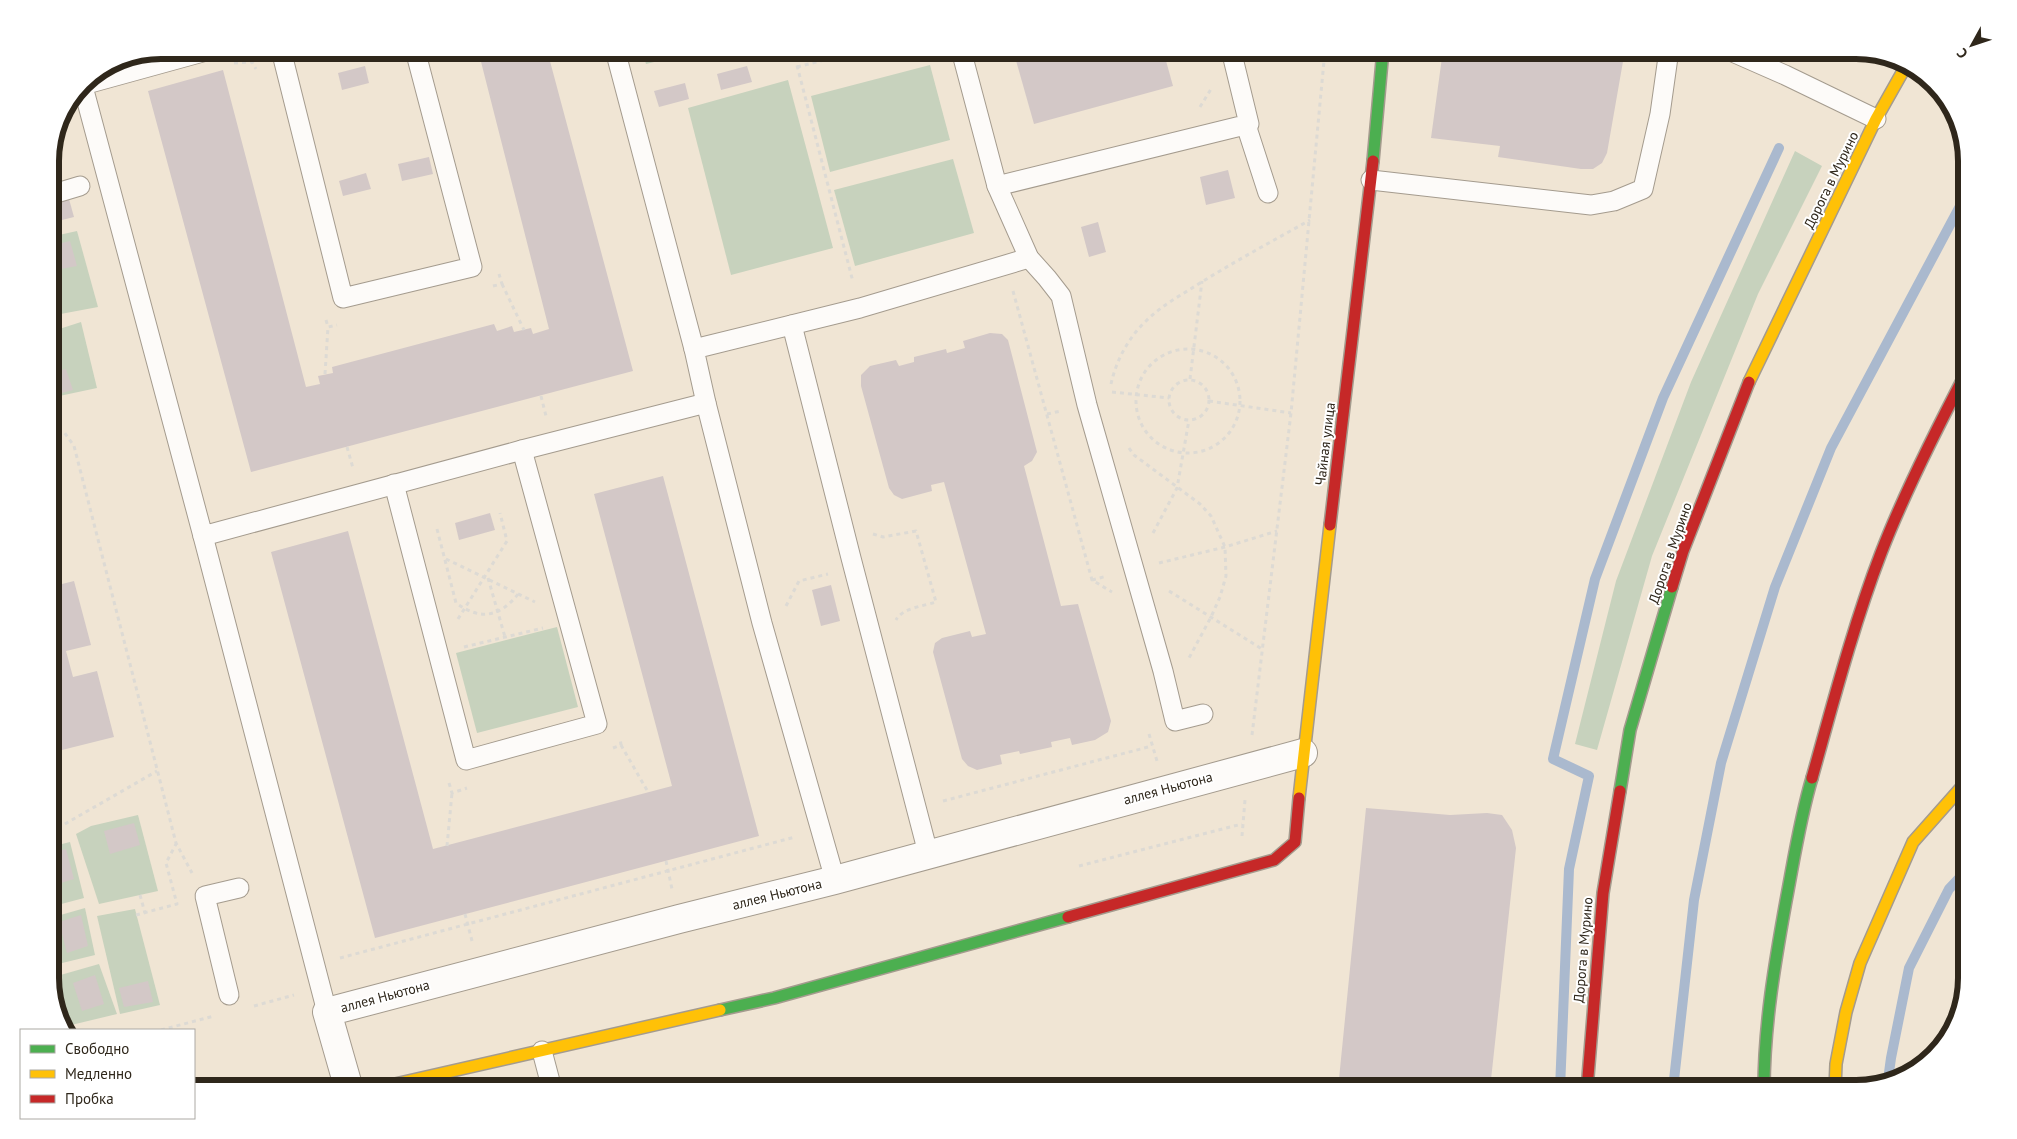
<svg xmlns="http://www.w3.org/2000/svg" width="2017" height="1139" font-family="'PT Sans',sans-serif">
  <rect width="100%" height="100%" fill="#f0e5d4"/>
  <!-- green -->
  <g fill="#c7d2bd">
    <polygon points="642,50 703,50 646,64"/>
    <polygon points="930,65 950,140 830,172 811,96"/>
    <polygon points="788,80 833,248 731,275 688,108"/>
    <polygon points="1795,151 1822,166 1758,294 1652,556 1597,750 1575,744 1616,581 1691,382"/>
    <polygon points="953,159 974,233 855,266 834,190"/>
    <polygon points="77,231 98,307 50,316 50,237"/>
    <polygon points="81,322 97,388 50,398 50,332"/>
    <polygon points="557,627 578,707 477,733 456,653"/>
    <polygon points="138,815 158,891 99,904 76,834 91,826"/>
    <polygon points="70,842 84,898 50,907 50,847"/>
    <polygon points="85,908 95,955 50,966 50,918"/>
    <polygon points="135,909 160,1005 120,1014 97,916"/>
    <polygon points="99,964 117,1014 63,1027 50,985 50,978"/>
  </g>
  <g fill="none" stroke-linecap="round" stroke-linejoin="round">
    <!-- stream -->
    <g stroke="#aab9ce" stroke-width="10">
      <polyline points="1888,1080 1891,1058 1909,968 1949,889 1967,870"/>
      <polyline points="1560,1089 1569,869 1589,776 1553,759 1595,579 1663,398 1779,148"/>
      <polyline points="1673,1089 1694,900 1721,763 1775,587 1831,448 1967,193"/>
    </g>
  </g>
  <!-- building -->
  <g fill="#d3c8c7">
    <polygon points="478,50 547,50 633,371 251,472 148,91 223,70 306,387 320,384 318,376 333,373 332,367 494,324 497,331 512,326 514,332 531,328 533,334 549,329"/>
    <polygon points="1013,50 1163,50 1173,86 1034,124"/>
    <polygon points="1443,50 1625,50 1607,153 1602,163 1593,169 1581,169 1498,157 1500,146 1431,138"/>
    <polygon points="365,66 369,83 342,90 338,73"/>
    <polygon points="747,66 752,82 721,90 717,74"/>
    <polygon points="685,83 689,99 659,107 654,91"/>
    <polygon points="429,157 433,174 402,181 398,164"/>
    <polygon points="1228,170 1235,198 1206,205 1200,177"/>
    <polygon points="366,173 371,189 343,196 339,181"/>
    <polygon points="69,199 74,217 50,223 50,204"/>
    <polygon points="1098,222 1106,252 1089,257 1081,227"/>
    <polygon points="70,241 77,266 50,271 50,246"/>
    <polygon points="990,333 1002,334 1008,340 1037,452 1032,461 1024,466 1061,606 1078,604 1111,721 1108,732 1095,740 1072,745 1070,738 1051,742 1052,747 1020,754 1019,751 1000,755 1002,764 977,770 968,766 962,759 933,652 935,643 942,638 970,631 972,637 986,634 944,482 931,485 932,491 902,499 894,495 889,488 861,386 861,375 870,366 896,360 899,366 914,362 914,357 946,349 947,353 965,348 963,341"/>
    <polygon points="66,369 73,390 50,396 50,373"/>
    <polygon points="663,476 759,836 375,938 271,552 348,531 433,849 672,786 594,494"/>
    <polygon points="50,491 59,522 50,524"/>
    <polygon points="490,513 495,530 459,540 455,523"/>
    <polygon points="74,581 91,645 66,651 73,677 97,671 114,737 50,753 50,587"/>
    <polygon points="831,585 840,621 821,626 812,590"/>
    <polygon points="1366,808 1450,815 1487,813 1502,815 1512,830 1516,848 1490,1089 1338,1089"/>
    <polygon points="134,823 140,845 110,854 104,831"/>
    <polygon points="66,849 74,879 51,886 50,853"/>
    <polygon points="81,915 88,946 67,953 59,922"/>
    <polygon points="95,975 104,1004 82,1011 73,983"/>
    <polygon points="148,981 153,1002 124,1007 119,988"/>
  </g>
  <g fill="none" stroke-linecap="round" stroke-linejoin="round">
    <!-- lane casing -->
    <g stroke="#a49b8e" stroke-width="21">
      <g id="lane">
        <polyline points="281,50 343,298 472,267 415,50"/>
        <polyline points="615,50 694,349"/>
        <polyline points="961,50 997,186 1029,258 1047,278 1061,296 1087,405 1163,671 1175,721 1203,714"/>
        <polyline points="1728,50 1785,75 1876,119"/>
        <polyline points="82,83 203,536 522,450 706,403"/>
        <polyline points="83,85 210,50"/>
        <polyline points="1246,125 1268,193"/>
        <polyline points="1371,180 1591,205 1614,201 1643,189 1660,114 1669,50"/>
        <polyline points="997,186 1249,124 1231,50"/>
        <polyline points="50,195 80,186"/>
        <polyline points="792,325 851,558 928,853"/>
        <polyline points="394,484 466,760 597,724 522,450"/>
        <polyline points="203,536 327,1012"/>
        <polyline points="835,880 762,623 706,403 694,349 860,308 1029,258"/>
        <polyline points="229,995 205,896 239,888"/>
        <polyline points="542,1051 552,1089"/>
      </g>
    </g>
    <!-- street casing -->
    <g stroke="#a49b8e" stroke-width="30">
      <polyline id="street" points="349,1089 327,1012 679,919 835,880 1303,753"/>
    </g>
    <!-- fast casing -->
    <g stroke="#a49b8e" stroke-width="14">
      <g id="fast">
        <polyline points="1373,161 1383,50"/>
        <polyline points="1620,791 1630,730 1672,587"/>
        <polyline points="720,1010 774,998 1068,917"/>
        <path d="M1764,1089C1764,1026 1775,962 1786,901C1794,859 1800,818 1812,778"/>
      </g>
    </g>
    <!-- slow casing -->
    <g stroke="#a49b8e" stroke-width="14">
      <g id="slow">
        <polyline points="1749,382 1876,119 1907,64"/>
        <polyline points="1299,798 1330,525"/>
        <polyline points="373,1089 720,1010"/>
        <polyline points="1835,1089 1836,1064 1846,1012 1860,963 1913,842 1967,781"/>
      </g>
    </g>
    <!-- jam casing -->
    <g stroke="#a49b8e" stroke-width="14">
      <g id="jam">
        <polyline points="1330,525 1373,161"/>
        <polyline points="1672,587 1683,551 1749,382"/>
        <path d="M1812,778C1833,703 1853,626 1881,553C1905,491 1936,430 1967,371"/>
        <polyline points="1068,917 1274,860 1295,842 1299,798"/>
        <polyline points="1587,1089 1603,893 1620,791"/>
      </g>
    </g>
    <!-- path -->
    <g stroke="#dddad4" stroke-width="3" stroke-dasharray="4 4" stroke-linecap="butt">
      <polyline points="249,50 252,62"/>
      <polyline points="793,50 853,282"/>
      <polyline points="1318,50 1324,57"/>
      <polyline points="234,63 252,62 256,69"/>
      <polyline points="797,67 864,50"/>
      <polyline points="1200,107 1211,89"/>
      <polyline points="502,284 524,330"/>
      <polyline points="493,286 502,284 499,274"/>
      <polyline points="1013,291 1092,580 1112,592"/>
      <polyline points="326,320 328,327 337,325"/>
      <circle cx="1188" cy="401" r="52"/>
      <polyline points="325,374 328,327"/>
      <polyline points="1190,379 1202,281"/>
      <circle cx="1189" cy="400" r="20"/>
      <path d="M1111,384C1116,361 1128,338 1146,321C1159,308 1174,299 1189,290C1228,265 1269,243 1310,220"/>
      <polyline points="1112,392 1169,398"/>
      <polyline points="541,396 546,416"/>
      <polyline points="1209,401 1291,413"/>
      <polyline points="1047,414 1061,411"/>
      <polyline points="50,428 64,432 74,446 176,843 192,873"/>
      <polyline points="347,447 353,468"/>
      <polyline points="1129,448 1134,455 1200,504 1211,516 1225,547 1226,576 1220,597 1211,617 1189,658"/>
      <path d="M437,529L456,603C481,621 500,617 519,593"/>
      <polyline points="1153,533 1177,488 1189,420"/>
      <path d="M873,534L883,537L916,531L936,602C924,606 902,608 896,620"/>
      <polyline points="446,559 535,602"/>
      <polyline points="1159,563 1225,547 1277,531"/>
      <polyline points="488,578 505,637"/>
      <polyline points="1092,580 1107,576"/>
      <polyline points="1169,591 1262,649"/>
      <polyline points="786,606 799,581 828,574"/>
      <polyline points="458,619 507,541 500,513"/>
      <polyline points="464,647 543,628"/>
      <polyline points="1149,734 1157,761"/>
      <polyline points="1252,735 1291,413 1325,50"/>
      <polyline points="621,745 648,792"/>
      <polyline points="613,748 621,745 620,738"/>
      <polyline points="449,783 452,793 467,788"/>
      <polyline points="943,801 1152,746"/>
      <polyline points="50,829 58,828 157,771"/>
      <polyline points="1242,836 1245,800"/>
      <polyline points="447,846 452,793"/>
      <polyline points="666,861 672,889"/>
      <polyline points="1079,866 1242,824"/>
      <polyline points="140,895 145,913"/>
      <polyline points="465,914 472,941"/>
      <polyline points="136,915 177,904 166,863 176,844"/>
      <polyline points="340,958 795,837"/>
      <polyline points="254,1006 294,995"/>
      <polyline points="161,1030 214,1016"/>
    </g>
    <!-- lane -->
    <use href="#lane" stroke="#fdfbf9" stroke-width="19"/>
    <!-- street -->
    <use href="#street" stroke="#fdfbf9" stroke-width="28"/>
    <!-- fast -->
    <use href="#fast" stroke="#4caf50" stroke-width="11"/>
    <!-- slow -->
    <use href="#slow" stroke="#ffc107" stroke-width="11"/>
    <!-- jam -->
    <use href="#jam" stroke="#c62828" stroke-width="11"/>
  </g>
  <g text-anchor="middle" dominant-baseline="central" stroke-width="4" stroke-linejoin="round" paint-order="stroke">
    <!-- street labels -->
    <g font-size="14" fill="#2f271b" stroke="#fff">
      <text transform="translate(1831 180) rotate(-64)">Дорога в Мурино</text>
      <text transform="translate(1325 444) rotate(-83)">Чайная улица</text>
      <text transform="translate(1670 553) rotate(-71)">Дорога в Мурино</text>
      <text transform="translate(1168 788) rotate(-15)">аллея Ньютона</text>
      <text transform="translate(777 894) rotate(-14)">аллея Ньютона</text>
      <text transform="translate(1583 950) rotate(-85)">Дорога в Мурино</text>
      <text transform="translate(385 996) rotate(-15)">аллея Ньютона</text>
    </g>
  </g>
  <!-- crop -->
  <path d="M0 0H2017V1139H0ZM161 59H1856A102 102 0 0 1 1958 161V978A102 102 0 0 1 1856 1080H161A102 102 0 0 1 59 978V161A102 102 0 0 1 161 59Z" fill="#fff" fill-rule="evenodd"/>
  <path fill="none" stroke="#2f271b" stroke-width="6" d="M161 59H1856A102 102 0 0 1 1958 161V978A102 102 0 0 1 1856 1080H161A102 102 0 0 1 59 978V161A102 102 0 0 1 161 59Z"/>
  <!-- legend -->
  <rect x="20" y="1029" width="175" height="90" fill="#ffffff" stroke="#aca9a4"/>
  <rect x="30" y="1045" width="25" height="8" fill="#4caf50" stroke="#aca9a4"/>
  <text x="65" y="1054" font-size="15" fill="#2f271b">Свободно</text>
  <rect x="30" y="1070" width="25" height="8" fill="#ffc107" stroke="#aca9a4"/>
  <text x="65" y="1079" font-size="15" fill="#2f271b">Медленно</text>
  <rect x="30" y="1095" width="25" height="8" fill="#c62828" stroke="#aca9a4"/>
  <text x="65" y="1104" font-size="15" fill="#2f271b">Пробка</text>
  <!-- north arrow -->
  <g transform="translate(1972 45) rotate(230)" stroke="#ffffff" stroke-width="4" paint-order="stroke">
  <path d="M0-4L9 19L0 12L-9 19Z" fill="#2f271b"/>
  <text y="-8" font-size="14" font-weight="bold" text-anchor="middle" fill="#2f271b">С</text>
  </g>
</svg>
